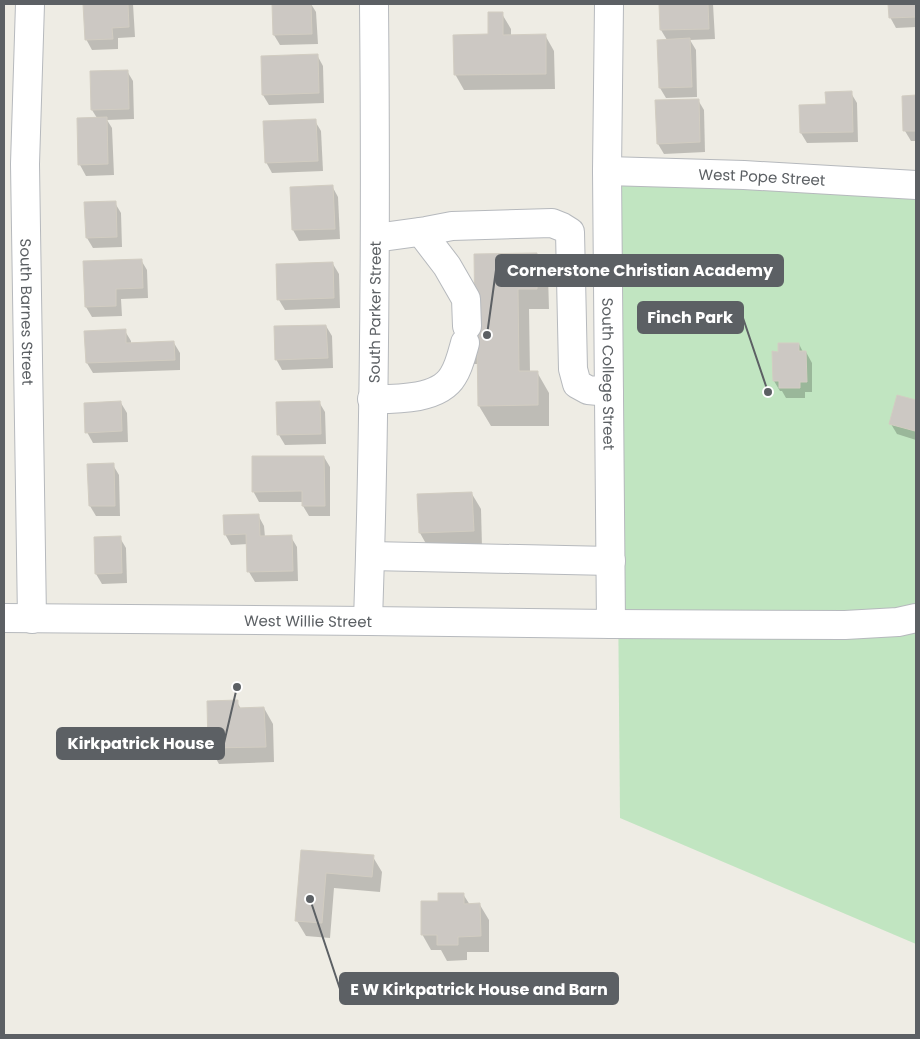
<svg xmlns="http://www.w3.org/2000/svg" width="920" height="1039" font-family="Poppins,sans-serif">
  <rect width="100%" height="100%" fill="#eeece4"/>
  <!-- green -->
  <polygon fill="#c1e5c1" points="621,179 916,192 916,944 620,818 618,593"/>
  <!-- shadow -->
  <g fill="#0003">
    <polygon points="85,4 133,4 135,37 118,38 118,49 92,50 86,39"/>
    <polygon points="273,4 311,4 316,12 318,44 280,45 274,35"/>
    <polygon points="660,4 713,4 715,39 690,40 696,50 697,97 666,98 660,88 667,40 661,30"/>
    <polygon points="889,4 916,4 916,27 896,28 890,17"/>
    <polygon points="502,14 511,29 511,36 545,35 554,51 555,89 464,90 455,74 489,36"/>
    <polygon points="317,55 323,66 324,103 269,105 263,95"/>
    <polygon points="127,71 133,81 134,119 107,120 112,128 114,175 86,176 80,165 78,119 97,118 92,110 91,72"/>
    <polygon points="851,93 857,103 858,142 807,143 801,133 800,106 827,105"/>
    <polygon points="904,97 916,97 916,141 911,141 905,131"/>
    <polygon points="698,100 704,110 705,152 664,154 658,144"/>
    <polygon points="315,121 321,131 323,171 272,173 266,162"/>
    <polygon points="332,186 338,197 340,239 299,241 293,230 292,188"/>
    <polygon points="115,203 121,213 122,247 93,248 87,238 86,204"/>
    <polygon points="536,254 548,275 549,309 529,309 530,372 537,372 549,393 549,426 491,426 479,406 478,364 469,364"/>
    <polygon points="141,260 147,270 148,298 121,299 122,316 92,317 86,307"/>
    <polygon points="333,264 339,274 340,308 285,310 279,300 277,266"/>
    <polygon points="326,326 332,336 333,368 282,370 276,359"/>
    <polygon points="125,331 131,341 131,344 174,343 180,353 180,370 93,373 87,363 85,332"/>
    <polygon points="799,344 803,352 806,352 812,363 812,392 805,392 805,398 786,398 782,391 780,391 774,381"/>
    <polygon points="898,397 916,402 916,440 897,434 891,424"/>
    <polygon points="319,402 325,412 326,444 285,445 279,435 278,403"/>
    <polygon points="121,403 127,413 128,442 93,443 87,432"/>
    <polygon points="324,457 330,467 330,516 309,516 303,506 303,502 259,502 253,491"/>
    <polygon points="88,465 113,465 119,475 120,516 96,516 90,506"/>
    <polygon points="472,494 481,509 482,547 429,549 420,533 419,496"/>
    <polygon points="258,515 264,526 265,537 291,537 297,547 298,581 255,582 249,572 248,544 231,545 225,534"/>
    <polygon points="120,538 126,548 127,583 102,584 96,574"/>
    <polygon points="237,702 241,709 264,708 273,724 274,762 219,764 210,748 208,703"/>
    <polygon points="302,851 373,857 382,872 380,892 334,888 330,938 306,936 297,921"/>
    <polygon points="463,894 470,905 480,905 489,920 489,952 467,952 467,960 447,961 441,950 431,950 422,934 439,902"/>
  </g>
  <!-- building -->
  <g fill="#ccc8c3" stroke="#d2cdc2">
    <polygon points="83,4 128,4 129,27 112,28 113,39 85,40"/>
    <polygon points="272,4 311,4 312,34 273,35"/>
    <polygon points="659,4 708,4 709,29 660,30"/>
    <polygon points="888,4 916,4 916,17 889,18"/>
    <polygon points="488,12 503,12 503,35 546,34 546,74 454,75 453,35 488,34"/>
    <polygon points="690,38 692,87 659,88 657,40"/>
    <polygon points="318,54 319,93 262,95 261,56"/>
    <polygon points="128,70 129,109 91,110 90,71"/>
    <polygon points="852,91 853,132 800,133 799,105 826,104 825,92"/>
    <polygon points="916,95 916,131 903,131 902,96"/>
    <polygon points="699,99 700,142 657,144 655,100"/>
    <polygon points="107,117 108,164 78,165 77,118"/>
    <polygon points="316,119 318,161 265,163 263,121"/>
    <polygon points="333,185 335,229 292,230 290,187"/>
    <polygon points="116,201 117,237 86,238 84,202"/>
    <polygon points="537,253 537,289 518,289 519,371 538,371 538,405 478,406 477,343 456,326 475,326 474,254"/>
    <polygon points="142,259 143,288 116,289 116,306 85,307 83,261"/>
    <polygon points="333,262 334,298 277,300 276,264"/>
    <polygon points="326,325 328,358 275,360 274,326"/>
    <polygon points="126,329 126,343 174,341 175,360 86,363 84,331"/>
    <polygon points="778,343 799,343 799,351 806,351 807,382 800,382 800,388 779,388 779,381 773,381 772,351 778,352"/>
    <polygon points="897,395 916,400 916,425 915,431 889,424"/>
    <polygon points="121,401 122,431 85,433 84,403"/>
    <polygon points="320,401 321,434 277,435 276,402"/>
    <polygon points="252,456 324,456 325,506 302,506 302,491 252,492"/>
    <polygon points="114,463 115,506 89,506 87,464"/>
    <polygon points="472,492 474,531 419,533 417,494"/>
    <polygon points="259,514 260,536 292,535 293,571 247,572 246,534 224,535 223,515"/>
    <polygon points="121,536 122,573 95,574 94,537"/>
    <polygon points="238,700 238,708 264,707 266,747 208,748 207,701"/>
    <polygon points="301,850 374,855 372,877 326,873 322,923 295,921"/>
    <polygon points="438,893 464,893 464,904 480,903 481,936 458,937 458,945 437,945 437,935 421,935 421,901 438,901"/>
  </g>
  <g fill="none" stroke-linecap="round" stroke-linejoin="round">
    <!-- minor casing -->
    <g stroke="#b6b9bd" stroke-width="30">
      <g id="minor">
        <path id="s1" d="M30,4L25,164L32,619"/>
        <path id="s2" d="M609,4L607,171L611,624"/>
        <path id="s3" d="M607,171L744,175L916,185"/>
        <polyline points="421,232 447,266 466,299 467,326"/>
        <polyline points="375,238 426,231 452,226 552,223 562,227 570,232 573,369 577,384 588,390 609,392"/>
        <path d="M372,399C396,399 439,400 453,376C459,367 462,354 465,343"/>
        <polyline points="370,556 611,561"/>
        <path id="s4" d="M4,618L368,621L611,624L845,625L898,622L916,618"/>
        <path id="s5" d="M368,621C375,415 376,209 374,4"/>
      </g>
    </g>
    <!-- minor -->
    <use href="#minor" stroke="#fff" stroke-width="28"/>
  </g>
  <g text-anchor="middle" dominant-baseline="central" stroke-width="4.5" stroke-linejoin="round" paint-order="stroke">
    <!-- street labels -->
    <g font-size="15" fill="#5c6064" stroke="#fff">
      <text stroke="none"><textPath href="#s3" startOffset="155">West Pope Street</textPath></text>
      <text stroke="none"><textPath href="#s1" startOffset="308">South Barnes Street</textPath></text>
      <text stroke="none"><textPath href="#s5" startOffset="309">South Parker Street</textPath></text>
      <text stroke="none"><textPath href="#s2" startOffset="370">South College Street</textPath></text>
      <text stroke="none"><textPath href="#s4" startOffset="304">West Willie Street</textPath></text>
    </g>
  </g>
  <!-- callouts -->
  <path fill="none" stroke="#5c6064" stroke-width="2" d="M487 335L496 270M768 392L743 318M237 687L224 743M310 899L340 989"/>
  <g fill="#5c6064" stroke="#fff" stroke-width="2">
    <circle cx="487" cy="335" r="5"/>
    <circle cx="768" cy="392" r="5"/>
    <circle cx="237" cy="687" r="5"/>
    <circle cx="310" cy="899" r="5"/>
  </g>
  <g fill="#5c6064" stroke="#5c6064" stroke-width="2">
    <rect x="496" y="255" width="287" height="31" rx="5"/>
    <rect x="638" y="302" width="105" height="31" rx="5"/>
    <rect x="57" y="728" width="167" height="31" rx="5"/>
    <rect x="340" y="973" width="278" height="31" rx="5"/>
  </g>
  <g font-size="16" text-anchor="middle" font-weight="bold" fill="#fff">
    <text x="640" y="276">Cornerstone Christian Academy</text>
    <text x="690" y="323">Finch Park</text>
    <text x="141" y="749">Kirkpatrick House</text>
    <text x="479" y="995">E W Kirkpatrick House and Barn</text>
  </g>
  <!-- border -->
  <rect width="920" height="1039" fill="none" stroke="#5c6064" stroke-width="10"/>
</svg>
